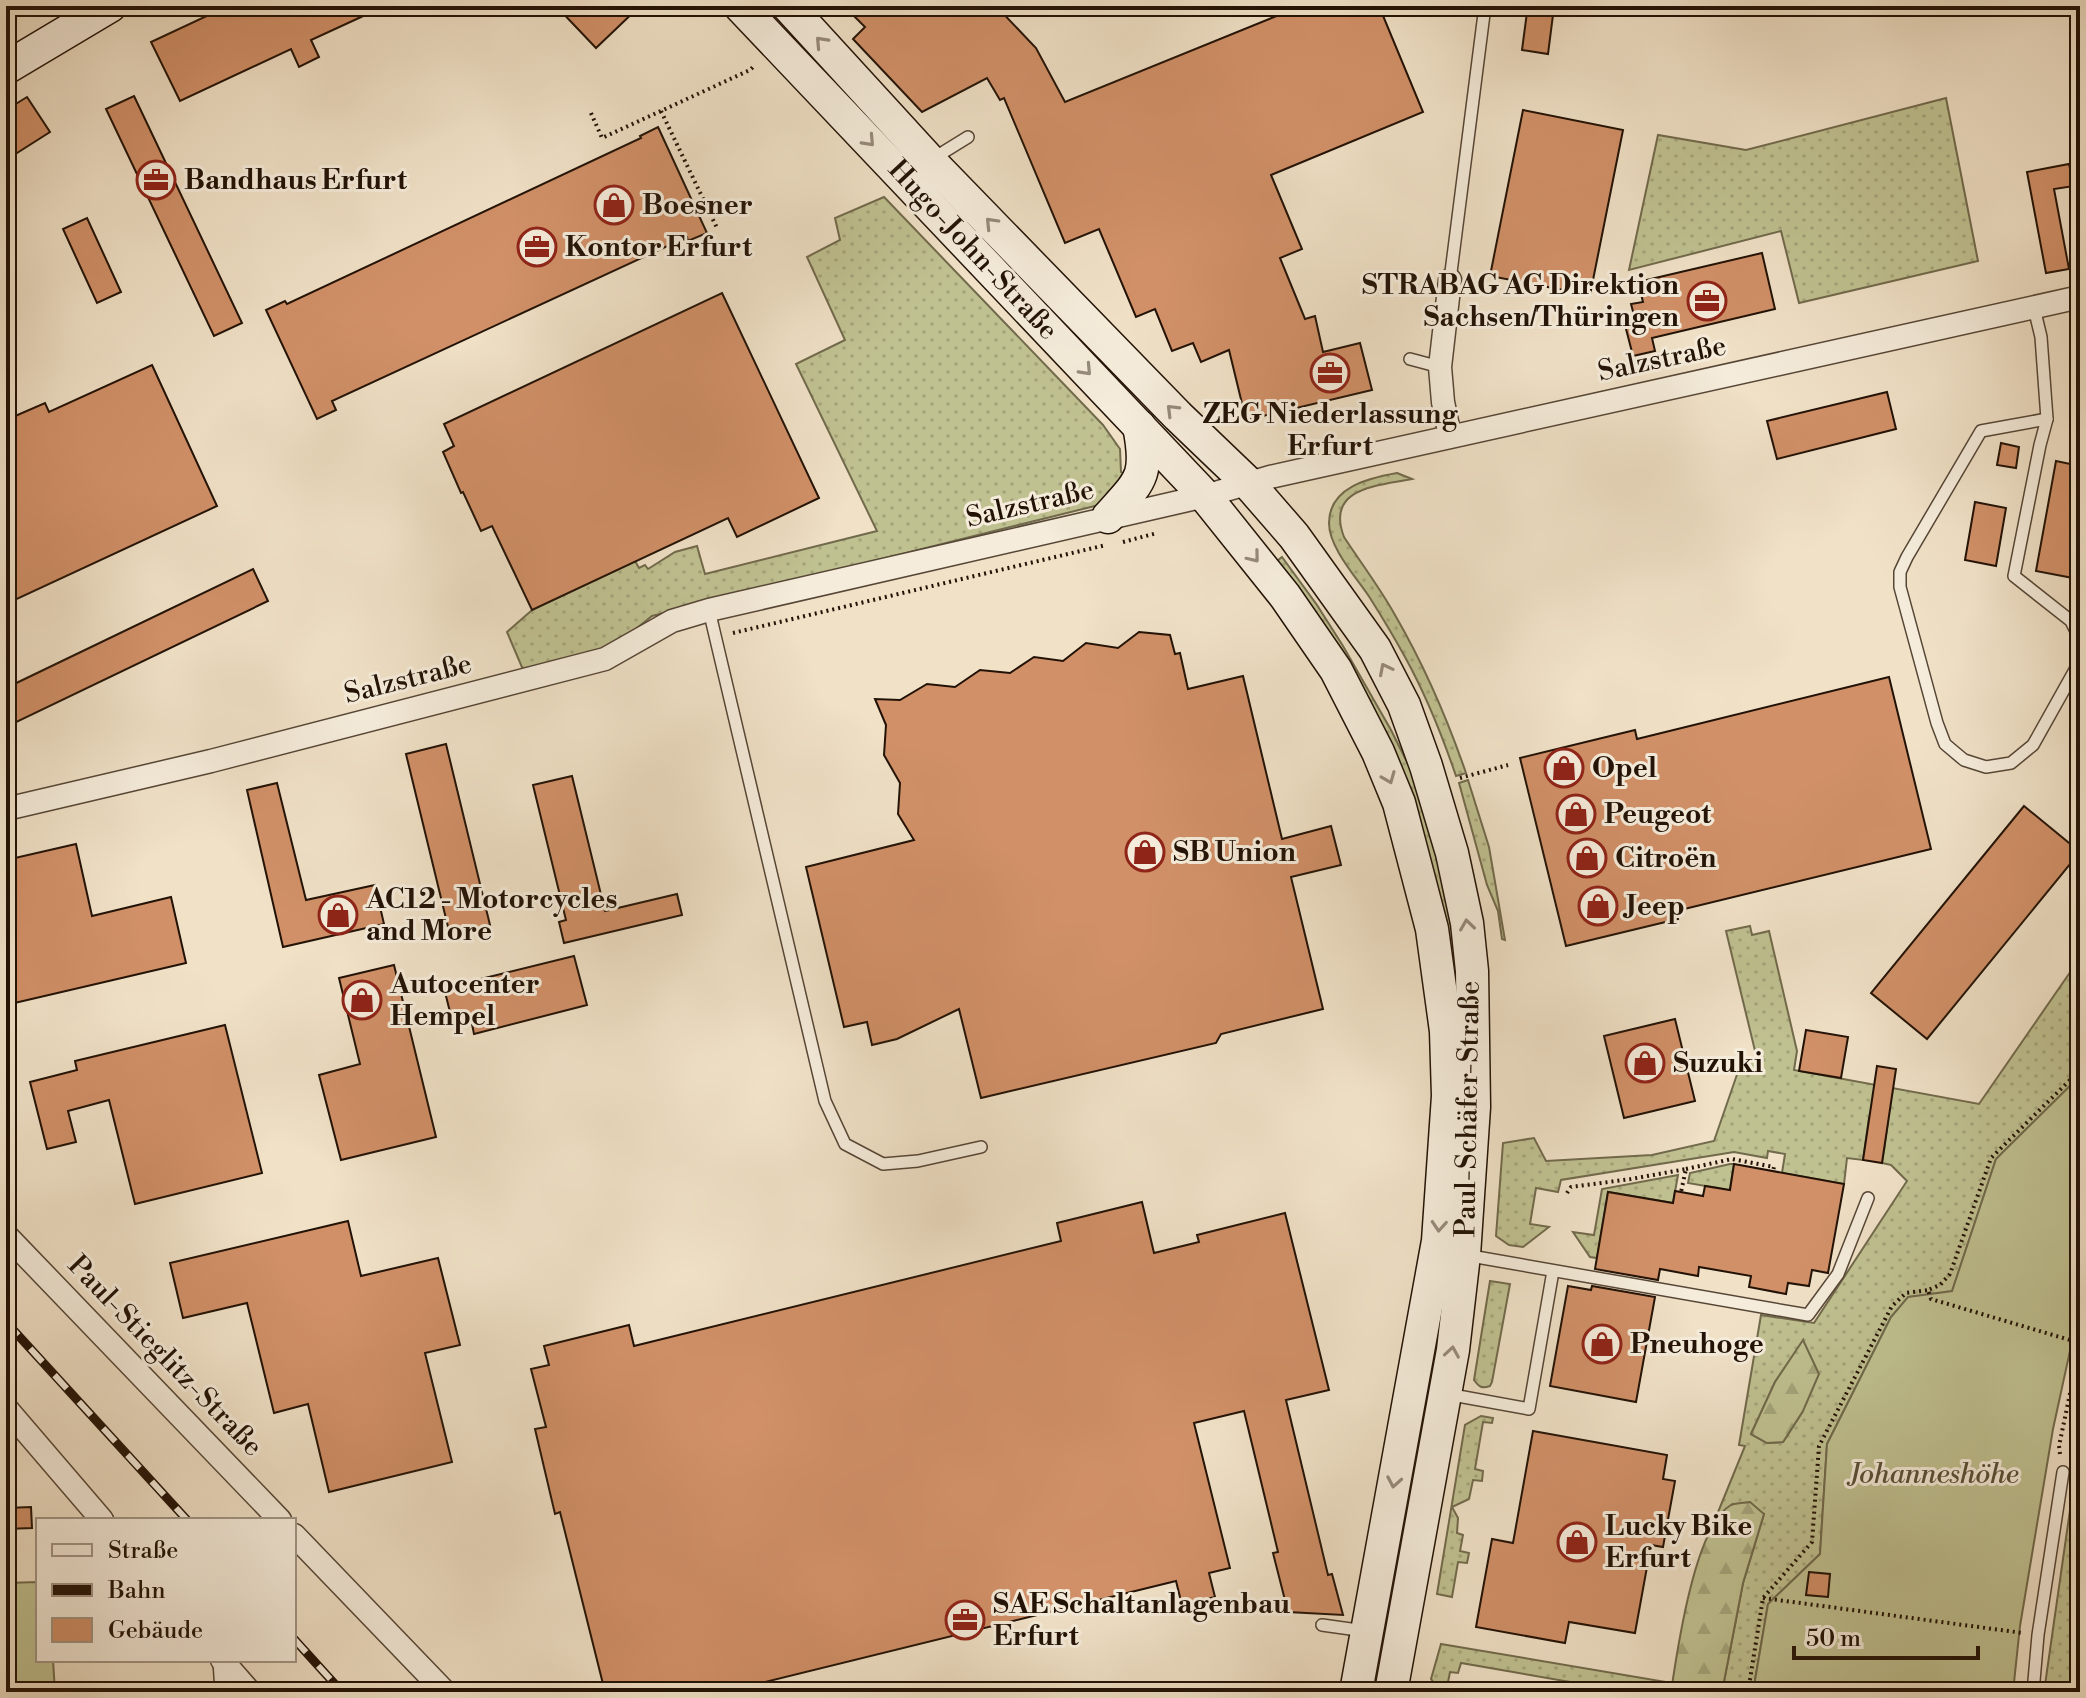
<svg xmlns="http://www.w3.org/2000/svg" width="2086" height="1698" font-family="'Libre Bodoni',serif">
  <defs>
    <pattern id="grass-dots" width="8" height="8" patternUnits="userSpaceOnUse" patternTransform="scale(2)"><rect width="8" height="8" fill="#c0c191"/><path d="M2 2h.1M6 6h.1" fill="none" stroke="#a5a57c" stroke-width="1.8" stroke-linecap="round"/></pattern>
    <pattern id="forest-firs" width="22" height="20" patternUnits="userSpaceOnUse" patternTransform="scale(2)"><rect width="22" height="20" fill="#c0c191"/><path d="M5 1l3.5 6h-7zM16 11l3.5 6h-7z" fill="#a5a57c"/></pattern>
  </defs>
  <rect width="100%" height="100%" fill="#f0e1c7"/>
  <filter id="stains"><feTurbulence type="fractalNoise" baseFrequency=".0025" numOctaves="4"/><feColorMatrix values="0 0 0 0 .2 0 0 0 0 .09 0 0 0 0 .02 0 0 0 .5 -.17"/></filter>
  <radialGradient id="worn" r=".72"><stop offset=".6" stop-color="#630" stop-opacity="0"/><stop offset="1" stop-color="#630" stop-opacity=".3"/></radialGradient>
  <!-- grass -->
  <g fill="url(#grass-dots)" stroke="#716a4c" stroke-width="2" fill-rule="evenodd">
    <polygon points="1946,98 1978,261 1799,303 1781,231 1629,270 1658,135 1746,150"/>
    <polygon points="884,197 1103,425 1120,449 1121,472 1128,476 1103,504 652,616 627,636 593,653 524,672 507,632 532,610 635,561 639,568 645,565 648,569 675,552 697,546 705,574 877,531 796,364 845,340 807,257 840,240 835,218"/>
    <path d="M1397,473L1412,479C1378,486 1325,487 1344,537C1361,563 1380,588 1395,615C1424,665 1447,718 1466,773L1456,776C1442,735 1426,695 1405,657C1394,637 1382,617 1370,598C1357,578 1329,548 1329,523C1329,487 1369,478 1397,473Z"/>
    <polygon points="1282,557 1317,605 1343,646 1391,730 1410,768 1422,798 1447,892 1457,956 1451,1256 1434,1371 1395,1587 1393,1588 1390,1586 1427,1370 1438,895 1277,561"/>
    <polygon points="1468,780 1489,847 1505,940 1502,939 1498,911 1487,885 1459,783"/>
    <path d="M1750,926L1752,935L1769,931L1797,1051L1794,1070L1979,1104L2080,958V1076L1996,1159L1952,1292L1909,1297L1891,1317L1827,1444L1820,1554L1768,1604L1753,1692H1722L1743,1583L1764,1514L1733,1504L1714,1522L1745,1446L1739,1445L1761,1315L1814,1323L1907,1181L1891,1165L1882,1163L1888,1121L1869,1118L1863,1160L1847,1158L1844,1184L1782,1173L1785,1154L1768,1151L1767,1158L1734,1152L1561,1180L1558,1192L1536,1188L1530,1224L1549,1227L1523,1247L1509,1245L1496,1236L1503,1143L1534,1138L1546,1161L1652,1155L1714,1141L1741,1063L1757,1059L1726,931ZM1803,1341V1411L1783,1442L1767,1443L1751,1434L1775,1382Z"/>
    <polygon points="1730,1164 1734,1164 1726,1212 1723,1189 1688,1183 1690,1173"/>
    <polygon points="1678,1175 1673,1203 1608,1192 1597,1258 1590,1257 1573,1232 1594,1235 1602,1189"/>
    <path d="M1490,1281L1510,1284L1492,1382L1490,1386C1482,1389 1479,1387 1474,1380Z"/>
    <polygon points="1481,1416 1493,1418 1492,1423 1483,1422 1475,1469 1483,1471 1482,1481 1473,1480 1469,1499 1452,1507 1458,1518 1457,1533 1463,1535 1460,1551 1469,1553 1467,1563 1458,1562 1452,1597 1437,1594 1465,1425"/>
    <polygon points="2080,1438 2080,1692 2044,1692 2073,1489 2080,1487 2070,1440"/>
    <polygon points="1441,1644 1672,1683 1671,1692 1628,1692 1461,1663 1458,1673 1450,1672 1448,1682 1456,1684 1455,1691 1438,1688 1431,1679"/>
  </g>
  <!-- forest -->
  <g fill="url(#forest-firs)" stroke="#716a4c" stroke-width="2">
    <polygon points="1803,1340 1819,1374 1803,1411 1783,1442 1767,1443 1751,1434 1775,1382"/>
    <path d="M1750,1502L1764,1514L1743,1583L1722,1692H1671C1677,1651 1695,1525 1731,1505C1736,1503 1744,1503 1750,1502Z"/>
  </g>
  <!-- garden -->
  <g fill="#c0c191" stroke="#716a4c" stroke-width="2">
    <polygon points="2080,1076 2080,1305 2053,1429 2020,1626 2013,1692 1753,1692 1768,1604 1820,1554 1827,1444 1891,1317 1908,1297 1952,1291 1996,1159"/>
    <polygon points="38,1582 38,1660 53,1660 55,1692 6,1692 6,1583"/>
  </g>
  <!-- building -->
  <g fill="#d19068" stroke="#221206" stroke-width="2">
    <polygon points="228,6 385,6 311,40 319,57 299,67 291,49 180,101 151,42"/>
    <polygon points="556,6 640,6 596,48"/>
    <polygon points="844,6 996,6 1036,48 1065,102 1301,6 1379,6 1423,112 1271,175 1302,249 1280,258 1305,319 1315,316 1323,352 1360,343 1372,390 1246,420 1229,350 1201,362 1193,343 1172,351 1155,309 1136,317 1099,229 1065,243 1004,98 1000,100 987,78 922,112 853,39 865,27"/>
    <polygon points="1527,12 1553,15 1548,54 1522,50"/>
    <polygon points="134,96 242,323 214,336 106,109"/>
    <polygon points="27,97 50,132 6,160 6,110"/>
    <polygon points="1523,110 1623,130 1590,295 1490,276"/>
    <polygon points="658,127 707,233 688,241 687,237 332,401 336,410 317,419 266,310 285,301 287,304 641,138 640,136"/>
    <polygon points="2069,164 2074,186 2054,189 2069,269 2046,273 2027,172"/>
    <polygon points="87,218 121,292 97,303 63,229"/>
    <polygon points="1762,253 1775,309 1652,338 1655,351 1633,356 1624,321 1635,319 1631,304 1643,302 1638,282"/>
    <polygon points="722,293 819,498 737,537 728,518 532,610 492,526 481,531 463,492 461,493 443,452 454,446 444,424"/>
    <polygon points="152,365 217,506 6,604 6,420 45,403 49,412"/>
    <polygon points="1887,392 1896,429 1777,459 1767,421"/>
    <polygon points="2001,443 2019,447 2016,468 1997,465"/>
    <polygon points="2056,461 2080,466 2080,539 2073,578 2036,571"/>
    <polygon points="1975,502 2006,508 1996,566 1965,560"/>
    <polygon points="253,569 268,601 6,727 6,688"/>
    <polygon points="1139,632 1170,635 1175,654 1180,653 1188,689 1243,676 1282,839 1331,826 1341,865 1291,877 1323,1009 1221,1034 1216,1043 981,1098 959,1009 897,1039 872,1045 867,1022 844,1027 806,867 914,840 898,814 900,783 884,755 886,725 875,699 900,700 927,684 955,687 980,670 1010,673 1034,657 1063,661 1086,643 1118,648"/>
    <polygon points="1889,677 1931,849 1676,911 1678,919 1566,946 1520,758 1635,730 1637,739"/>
    <polygon points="446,744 490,925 450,935 406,754"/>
    <polygon points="572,776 605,911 677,894 682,915 564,943 559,922 566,920 533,785"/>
    <polygon points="277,783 306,900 375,885 384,924 283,947 247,790"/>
    <polygon points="2024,806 2080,852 1927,1039 1871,993"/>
    <polygon points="76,844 92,916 171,897 186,963 6,1005 6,860"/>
    <polygon points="574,956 587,1005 474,1034 471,1019 453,1024 444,988"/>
    <polygon points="394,965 436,1137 341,1160 319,1075 360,1064 339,978"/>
    <polygon points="1675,1019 1695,1101 1624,1118 1604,1036"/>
    <polygon points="225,1025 262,1173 135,1204 109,1100 68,1111 76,1142 47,1149 30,1082 77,1070 75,1061"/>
    <polygon points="1806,1030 1848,1037 1841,1078 1799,1071"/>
    <polygon points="1877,1066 1896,1069 1882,1163 1863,1160"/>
    <polygon points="1734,1164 1844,1184 1828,1273 1812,1270 1809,1286 1788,1283 1786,1294 1749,1287 1751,1276 1699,1267 1698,1276 1660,1269 1658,1280 1595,1269 1608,1192 1673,1203 1675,1191 1703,1196 1705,1186 1730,1190"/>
    <polygon points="1142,1202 1154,1253 1199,1242 1197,1235 1285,1213 1329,1390 1286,1400 1328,1575 1332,1574 1343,1615 1288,1612 1273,1553 1278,1552 1244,1411 1194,1423 1230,1568 1209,1573 1215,1597 1182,1605 1176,1581 724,1692 605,1692 560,1512 555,1514 535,1429 546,1427 531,1369 549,1365 544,1346 629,1325 634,1346 1061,1241 1057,1223"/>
    <polygon points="348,1221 361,1276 438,1258 460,1345 425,1353 452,1462 329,1492 308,1404 274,1413 247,1303 183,1318 170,1263"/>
    <polygon points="1568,1286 1591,1290 1592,1286 1655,1297 1636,1402 1550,1386"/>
    <polygon points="1533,1431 1667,1455 1663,1479 1675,1481 1663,1547 1651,1545 1635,1633 1569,1622 1565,1643 1476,1627 1492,1539 1513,1543"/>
    <polygon points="31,1507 32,1528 6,1529 6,1508"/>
    <polygon points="1809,1572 1830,1574 1828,1597 1806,1595"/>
  </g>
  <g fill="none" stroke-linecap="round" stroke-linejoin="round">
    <!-- lane casing -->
    <g stroke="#564636" stroke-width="14">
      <g id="lane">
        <polyline points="934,158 968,137"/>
        <polyline points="1450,280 1485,6"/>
        <polyline points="2034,308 2041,337 2047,419 2040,445 2014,576 2071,621 2078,635 2080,654"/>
        <polyline points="1410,359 1440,367"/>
        <polyline points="2047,419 1981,431 1907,557 1900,572 1900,587 1937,723 1945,744 1964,760 1986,767 2011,763 2033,745 2075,670 2080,654"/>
        <polyline points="709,610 825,1101 845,1144 883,1164 918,1161 981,1147"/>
        <polyline points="1465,1255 1808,1315 1838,1274 1868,1198"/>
        <polyline points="1447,1394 1529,1409 1553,1271"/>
        <polyline points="1322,1625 1365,1631"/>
        <polyline points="219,1661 221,1692"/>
        <polyline points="2033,1692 2038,1635 2063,1472"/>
      </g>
    </g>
    <!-- street casing -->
    <g stroke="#564636" stroke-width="25">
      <g id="street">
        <polyline points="1450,280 1440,367 1443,402 1450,436"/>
        <polyline points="6,809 211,761 605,659 672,621 709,610 1205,496 1270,477 2080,297"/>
        <polyline points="6,1235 280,1520"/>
        <polyline points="6,1408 102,1520"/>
        <polyline points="294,1535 445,1692"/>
        <polyline points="222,1660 250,1692"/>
      </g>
    </g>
    <!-- secondary casing -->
    <g stroke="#221206" stroke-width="35">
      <g id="secondary">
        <polyline points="740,6 1205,496 1285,596 1336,670 1378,752 1399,803 1432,929 1446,1031 1448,1096 1438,1241 1356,1692"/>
        <polyline points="788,6 930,161 1178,416 1248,483 1294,536 1375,649 1404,705 1426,766 1452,853 1467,923 1472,971 1474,1107 1464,1255 1453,1350 1391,1692"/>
        <polyline points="6,68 110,6"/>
        <path d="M1108,517C1141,480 1149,477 1139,426"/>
      </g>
    </g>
    <!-- path -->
    <g stroke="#221206" stroke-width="4" stroke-dasharray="2 4" stroke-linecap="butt">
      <polyline points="661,111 717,228"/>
      <polyline points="591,113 602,138 750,70 755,65"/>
      <polyline points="1123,542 1157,533"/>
      <polyline points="733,633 1106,545"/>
      <polyline points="1460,778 1508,765"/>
      <polyline points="2070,1080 1991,1158 1950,1274 1940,1285 1928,1290 1931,1299 2080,1343"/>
      <polyline points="1686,1169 1732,1159 1774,1167 1773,1171"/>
      <polyline points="1567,1193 1571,1187 1631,1179 1686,1169 1681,1192"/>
      <polyline points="2060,1454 2059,1446 2080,1346"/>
      <polyline points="1763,1598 2023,1633"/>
      <polyline points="1748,1692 1763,1598 1812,1542 1819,1446 1892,1306 1906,1293 1928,1290"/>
    </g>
    <!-- lane -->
    <use href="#lane" stroke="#f5ecdb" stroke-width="11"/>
    <!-- street -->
    <use href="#street" stroke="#f5ecdb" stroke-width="22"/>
    <!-- secondary -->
    <use href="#secondary" stroke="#f5ecdb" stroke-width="32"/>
    <!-- rail casing -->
    <g stroke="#221206" stroke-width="9">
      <g id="rail">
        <polyline points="6,1322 187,1520"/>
        <polyline points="294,1639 342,1692"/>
      </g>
    </g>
    <!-- rail -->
    <use href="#rail" stroke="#f5ecdb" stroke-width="6" stroke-dasharray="18" stroke-linecap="butt"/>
  </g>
  <!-- one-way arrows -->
  <defs><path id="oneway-chevron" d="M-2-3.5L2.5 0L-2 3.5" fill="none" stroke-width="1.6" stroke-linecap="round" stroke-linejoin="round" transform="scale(2)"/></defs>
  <g stroke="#968a7b">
    <use href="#oneway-chevron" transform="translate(821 42) rotate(-133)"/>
    <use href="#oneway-chevron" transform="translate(869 141) rotate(47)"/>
    <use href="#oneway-chevron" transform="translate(991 223) rotate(-134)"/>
    <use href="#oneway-chevron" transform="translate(1086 370) rotate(47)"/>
    <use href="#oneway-chevron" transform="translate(1172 410) rotate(-135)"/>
    <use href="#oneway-chevron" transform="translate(1254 557) rotate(51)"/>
    <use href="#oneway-chevron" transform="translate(1385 669) rotate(-117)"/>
    <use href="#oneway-chevron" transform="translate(1389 778) rotate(68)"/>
    <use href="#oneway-chevron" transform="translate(1467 925) rotate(-98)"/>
    <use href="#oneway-chevron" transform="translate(1439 1226) rotate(94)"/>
    <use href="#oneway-chevron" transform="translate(1452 1352) rotate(-81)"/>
    <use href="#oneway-chevron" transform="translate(1394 1482) rotate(100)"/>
  </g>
  <!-- icons -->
  <defs>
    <g id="office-ring" transform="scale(2)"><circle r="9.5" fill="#f5ecdb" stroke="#8f2418" stroke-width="1.5"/><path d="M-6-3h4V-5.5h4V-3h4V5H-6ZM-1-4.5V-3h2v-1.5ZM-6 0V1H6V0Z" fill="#8f2418"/></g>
    <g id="shop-ring" transform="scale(2)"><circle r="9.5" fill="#f5ecdb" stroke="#8f2418" stroke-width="1.5"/><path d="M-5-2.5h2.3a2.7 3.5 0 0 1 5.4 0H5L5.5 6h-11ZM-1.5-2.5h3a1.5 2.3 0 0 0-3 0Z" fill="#8f2418"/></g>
  </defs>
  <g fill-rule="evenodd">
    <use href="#office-ring" x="156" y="180"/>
    <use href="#shop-ring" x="614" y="205"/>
    <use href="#office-ring" x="537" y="247"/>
    <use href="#office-ring" x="1707" y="301"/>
    <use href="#office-ring" x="1330" y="373"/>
    <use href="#shop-ring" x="1564" y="768"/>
    <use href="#shop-ring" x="1576" y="814"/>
    <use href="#shop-ring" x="1145" y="852"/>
    <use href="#shop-ring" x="1587" y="858"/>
    <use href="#shop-ring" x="1598" y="906"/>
    <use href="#shop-ring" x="338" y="915"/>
    <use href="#shop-ring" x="362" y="1000"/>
    <use href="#shop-ring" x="1645" y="1063"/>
    <use href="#shop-ring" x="1602" y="1344"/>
    <use href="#shop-ring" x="1577" y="1542"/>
    <use href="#office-ring" x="965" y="1620"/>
  </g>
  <g text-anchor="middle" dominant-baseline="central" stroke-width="6" stroke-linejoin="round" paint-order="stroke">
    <!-- poi labels -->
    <g font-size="28" font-weight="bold" fill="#221206" stroke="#f5ecdb" text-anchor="start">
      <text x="184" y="180">Bandhaus Erfurt</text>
      <text x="642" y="205">Boesner</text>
      <text x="565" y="247">Kontor Erfurt</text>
      <text x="1679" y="285" text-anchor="end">STRABAG AG Direktion<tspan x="1679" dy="32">Sachsen/Thüringen</tspan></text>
      <text x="1330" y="414" text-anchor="middle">ZEG Niederlassung<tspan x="1330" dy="32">Erfurt</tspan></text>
      <text x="1592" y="768">Opel</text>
      <text x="1604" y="814">Peugeot</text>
      <text x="1173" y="852">SB Union</text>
      <text x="1615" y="858">Citroën</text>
      <text x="366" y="899">AC12 - Motorcycles<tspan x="366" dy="32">and More</tspan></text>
      <text x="1626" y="906">Jeep</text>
      <text x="390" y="984">Autocenter<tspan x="390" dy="32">Hempel</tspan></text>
      <text x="1673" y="1063">Suzuki</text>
      <text x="1630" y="1344">Pneuhoge</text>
      <text x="1605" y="1526">Lucky Bike<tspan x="1605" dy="32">Erfurt</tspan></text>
      <text x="993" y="1604">SAE Schaltanlagenbau<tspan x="993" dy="32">Erfurt</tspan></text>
    </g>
    <!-- street labels -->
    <g font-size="28" fill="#221206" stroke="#f5ecdb">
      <text transform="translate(973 250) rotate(47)">Hugo-John-Straße</text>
      <text transform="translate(1662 359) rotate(-12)">Salzstraße</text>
      <text transform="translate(1030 504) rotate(-13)">Salzstraße</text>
      <text transform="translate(408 679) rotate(-14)">Salzstraße</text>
      <text transform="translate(1468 1109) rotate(-89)">Paul-Schäfer-Straße</text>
      <text transform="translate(165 1356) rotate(46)">Paul-Stieglitz-Straße</text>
    </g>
    <!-- park labels -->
    <g font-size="28" font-style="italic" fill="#594f37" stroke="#f5ecdb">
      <text x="1934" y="1474">Johanneshöhe</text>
    </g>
  </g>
  <!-- margin -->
  <rect width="2086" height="1698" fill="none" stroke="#f0e1c7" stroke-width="32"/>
  <rect x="8" y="8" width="2070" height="1682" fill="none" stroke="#221206" stroke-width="4"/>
  <rect x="16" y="16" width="2054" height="1666" fill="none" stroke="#221206" stroke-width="2"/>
  <!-- legend -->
  <rect x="36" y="1518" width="260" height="144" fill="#f5ecdb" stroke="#a19586" stroke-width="2"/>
  <rect x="52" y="1544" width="40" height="12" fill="#f5ecdb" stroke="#a19586" stroke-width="2"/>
  <text x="108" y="1558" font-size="24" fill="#221206">Straße</text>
  <rect x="52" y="1584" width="40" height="12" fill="#221206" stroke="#a19586" stroke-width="2"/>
  <text x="108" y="1598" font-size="24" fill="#221206">Bahn</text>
  <rect x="52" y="1618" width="40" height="24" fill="#d19068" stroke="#a19586" stroke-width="2"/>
  <text x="108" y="1638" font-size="24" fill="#221206">Gebäude</text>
  <!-- scale -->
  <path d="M1794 1646v12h184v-12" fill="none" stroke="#221206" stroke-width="4"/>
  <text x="1806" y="1646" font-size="24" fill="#221206" stroke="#f5ecdb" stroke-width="6" paint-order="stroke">50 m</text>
  <rect width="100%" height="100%" filter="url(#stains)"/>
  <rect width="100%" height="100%" fill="url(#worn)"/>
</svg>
